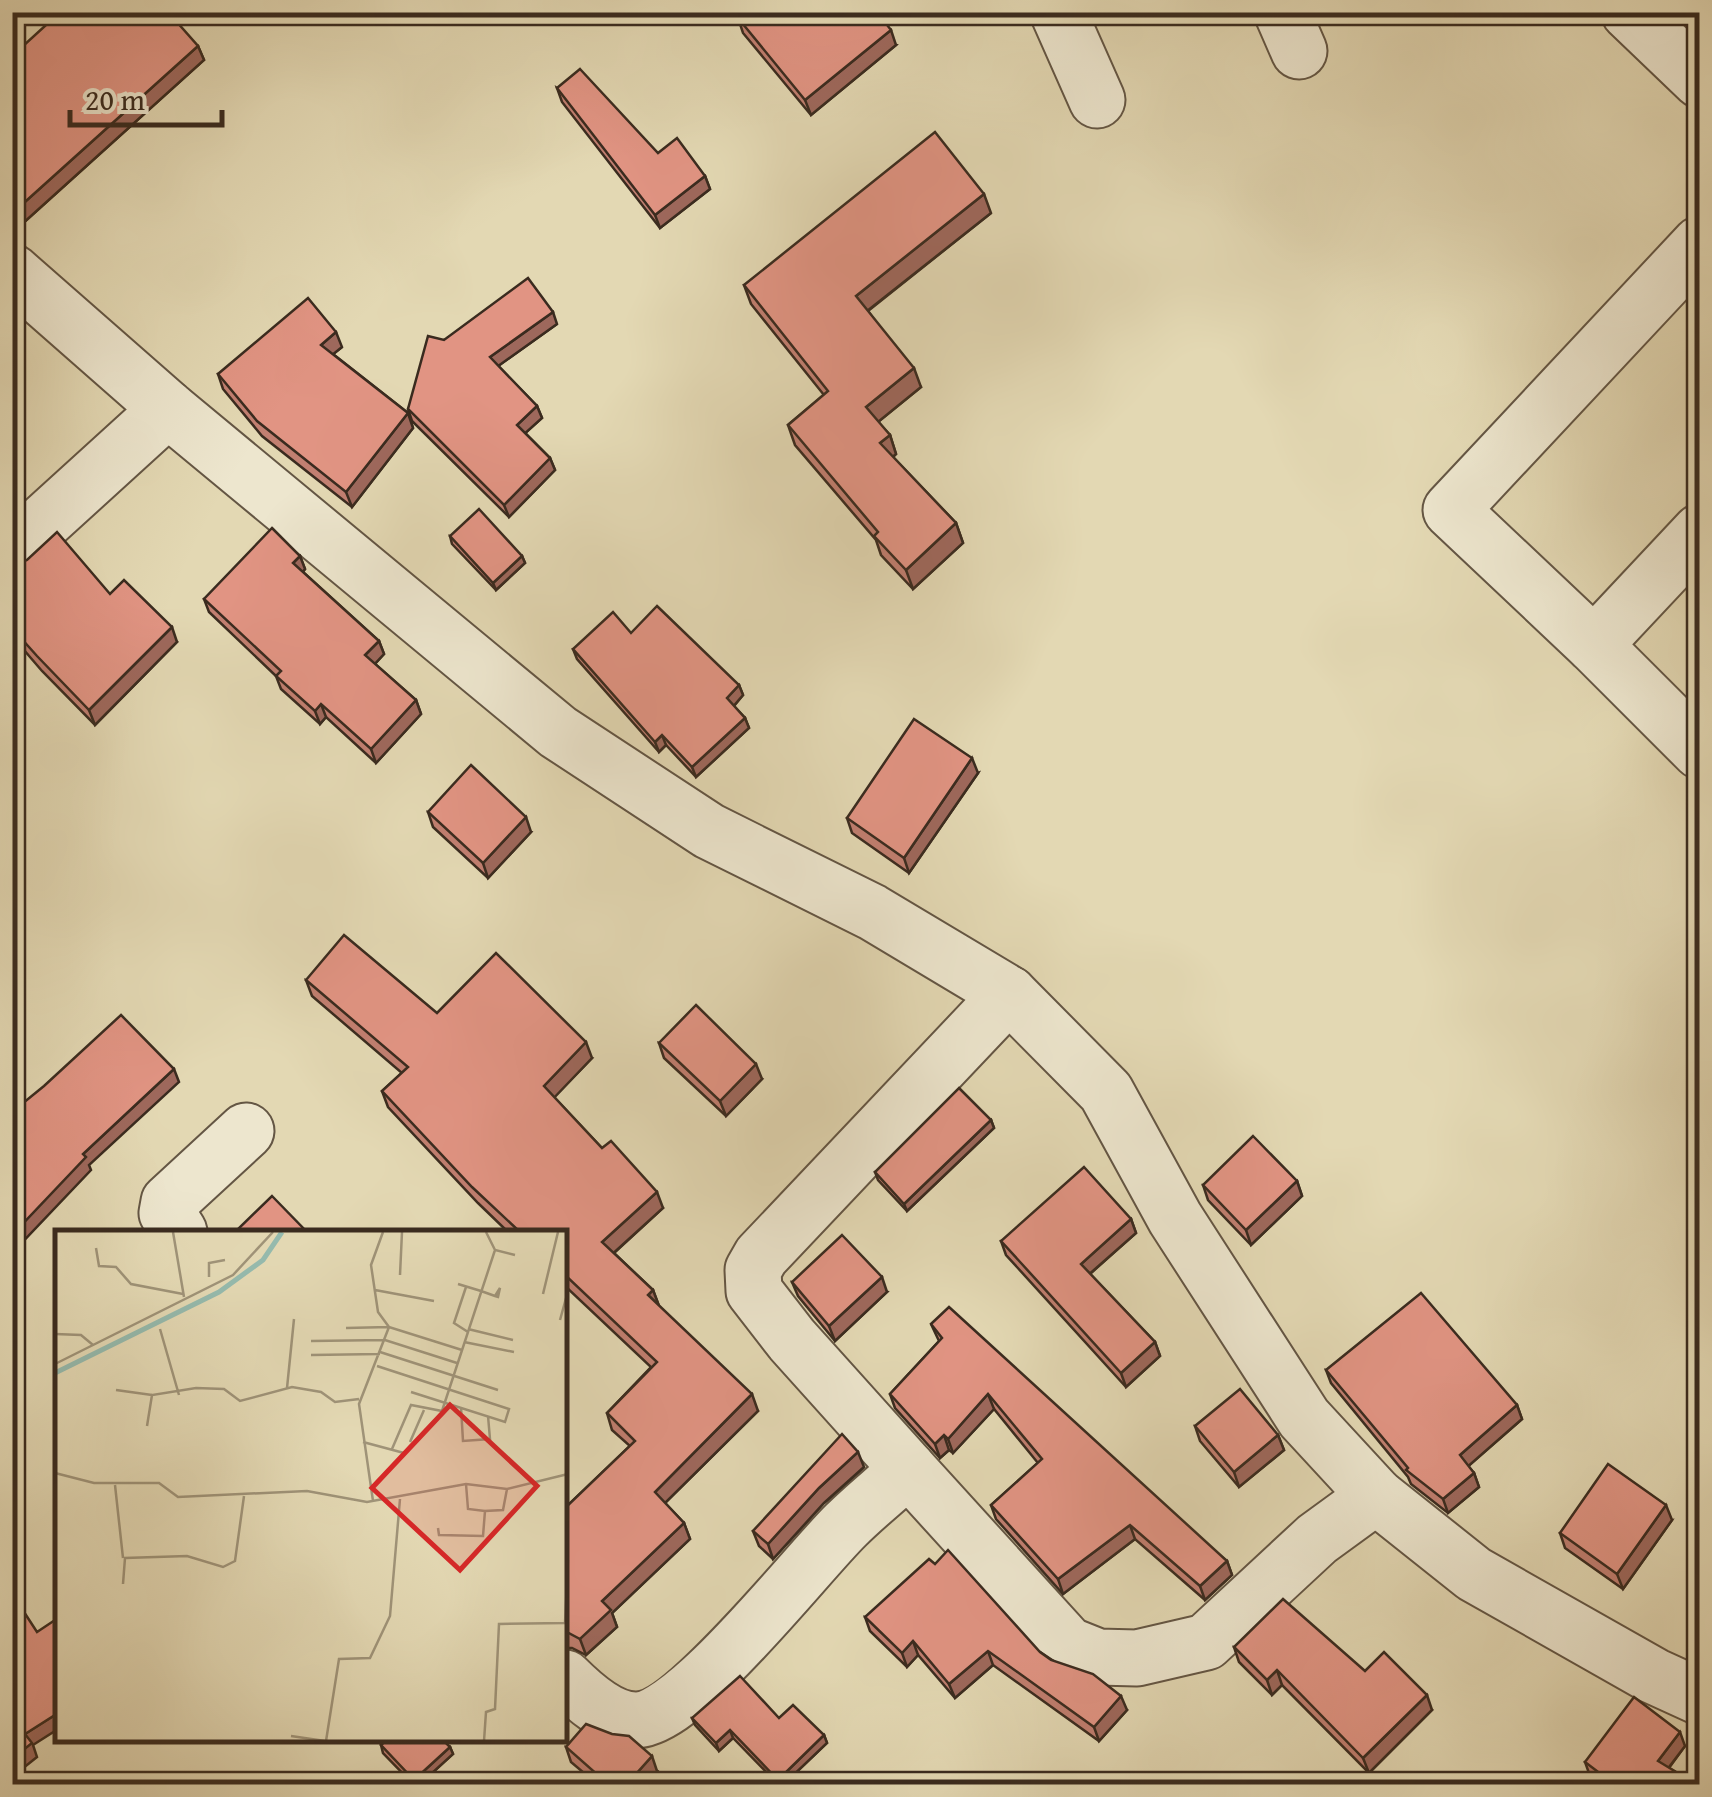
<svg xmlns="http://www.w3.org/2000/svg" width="1712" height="1797" font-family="'Gentium Book Plus',serif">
  <rect width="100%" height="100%" fill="#e3d8b3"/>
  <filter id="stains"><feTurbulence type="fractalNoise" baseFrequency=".002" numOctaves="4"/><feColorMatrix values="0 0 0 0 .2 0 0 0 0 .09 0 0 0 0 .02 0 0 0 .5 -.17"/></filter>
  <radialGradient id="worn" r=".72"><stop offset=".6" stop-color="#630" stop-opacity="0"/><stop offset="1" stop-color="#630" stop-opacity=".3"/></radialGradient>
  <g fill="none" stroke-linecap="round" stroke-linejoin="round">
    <!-- street casing -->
    <g stroke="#645644" stroke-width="59">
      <g id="street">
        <polyline points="1058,12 1097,100"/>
        <polyline points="1282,12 1299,51"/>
        <polyline points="1629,12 1700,80"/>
        <polyline points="1700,244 1451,510 1594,645 1700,751"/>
        <polyline points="12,272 168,409 558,732 709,831 872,912 1009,994 1106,1092 1175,1218 1304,1418 1376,1496 1474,1574 1654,1676 1700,1697"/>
        <polyline points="12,551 168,409"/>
        <polyline points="1594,645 1700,532"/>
        <polyline points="179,1232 167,1213 169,1202 246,1131"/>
        <polyline points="908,1469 792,1340 754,1291 753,1270 761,1256 1009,994"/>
        <path d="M565,1678C583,1696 609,1720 636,1720C687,1719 806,1564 846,1525C866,1505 888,1488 908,1469L1068,1645L1098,1657L1137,1658L1206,1642L1317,1539L1376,1496"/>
      </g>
    </g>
    <!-- street -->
    <use href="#street" stroke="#ede6ce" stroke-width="55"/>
  </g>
  <!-- wall -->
  <g fill="#c27f71" stroke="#3a2b1f" stroke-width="2.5">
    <polygon points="738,18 896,45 811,115 743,33"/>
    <polygon points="64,22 198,46 204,60 21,225 12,216 12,56"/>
    <polygon points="557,88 658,153 705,176 710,189 660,228 562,102"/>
    <polygon points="991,213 868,311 921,387 878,422 890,435 896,454 893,457 956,523 963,543 913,589 881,555 876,540 795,445 788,425 824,395 751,304 744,285"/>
    <polygon points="557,324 498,366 537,406 542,418 525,433 550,458 555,470 509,517 412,421 408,409 444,340"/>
    <polygon points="342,347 333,354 408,413 413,428 352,507 262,436 223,389 218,374"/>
    <polygon points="450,536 522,556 525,563 496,590 452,544"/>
    <polygon points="300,556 305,569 303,572 379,641 384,654 375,664 416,700 421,714 376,763 326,717 320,724 281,689 276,676 209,612 204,599"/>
    <polygon points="12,566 110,594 177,642 95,725 42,671 12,636"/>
    <polygon points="631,633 739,685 743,695 734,706 745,718 749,728 696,777 666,745 659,752 577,659 573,649"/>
    <polygon points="978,773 909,873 852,833 847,818"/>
    <polygon points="428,812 531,832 488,878 433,827"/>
    <polygon points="306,980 437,1013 592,1058 554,1097 602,1148 663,1208 614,1253 653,1290 659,1306 758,1411 665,1503 684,1523 690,1539 612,1613 617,1627 586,1655 572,1648 565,1648 565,1508 630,1446 612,1430 607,1413 651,1367 565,1286 565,1232 508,1232 478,1203 388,1107 382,1091 402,1073 312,996"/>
    <polygon points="659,1043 762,1079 726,1116 664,1058"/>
    <polygon points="991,1120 994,1128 907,1211 878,1180 875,1172"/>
    <polygon points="1297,1181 1302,1196 1251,1245 1208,1200 1203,1185"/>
    <polygon points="1131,1219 1136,1233 1090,1274 1155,1342 1160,1356 1126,1387 1006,1255 1001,1241"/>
    <polygon points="792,1282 887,1292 835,1341 798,1296"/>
    <polygon points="931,1324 1227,1561 1232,1575 1205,1600 1135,1539 1063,1594 996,1519 991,1505 1038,1463 994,1409 953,1453 949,1450 940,1458 895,1408 890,1394 939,1341"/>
    <polygon points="1326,1370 1517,1405 1522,1419 1468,1466 1474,1473 1479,1487 1448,1513 1411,1484 1408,1477 1331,1383"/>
    <polygon points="1195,1426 1278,1435 1284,1450 1239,1487 1200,1441"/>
    <polygon points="864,1467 824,1503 773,1559 759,1546 753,1531"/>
    <polygon points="1672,1520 1623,1589 1565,1548 1560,1533"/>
    <polygon points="865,1617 1040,1652 1127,1710 1099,1741 993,1665 955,1698 918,1655 907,1667 870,1631"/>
    <polygon points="1234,1647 1365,1671 1432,1710 1369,1773 1282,1685 1272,1695 1239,1662"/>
    <polygon points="692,1718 779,1718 824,1735 827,1743 784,1784 778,1784 733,1738 719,1751 695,1725"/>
    <polygon points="381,1745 450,1747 453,1754 420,1784 413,1784 383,1753"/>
    <polygon points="1685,1746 1669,1768 1696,1784 1601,1784 1590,1776 1585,1762"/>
    <polygon points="566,1747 657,1771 645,1784 597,1784 571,1762"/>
  </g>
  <!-- shaded-wall -->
  <g fill="#9e685c" stroke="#3a2b1f" stroke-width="2.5">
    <polygon points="891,30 896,45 811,115 805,100"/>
    <polygon points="198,46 204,60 21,225 16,210"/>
    <polygon points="705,176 710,189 660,228 655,215"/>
    <polygon points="984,194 991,213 862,315 856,296"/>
    <polygon points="553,312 557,324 494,369 490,357"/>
    <polygon points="336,332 342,347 326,360 321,345"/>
    <polygon points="914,368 921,387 873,426 866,407"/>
    <polygon points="537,406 542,418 521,437 517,425"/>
    <polygon points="408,413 413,428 352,507 346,492"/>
    <polygon points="890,435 896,454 887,462 880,443"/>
    <polygon points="550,458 555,470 509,517 504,505"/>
    <polygon points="956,523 963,543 913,589 906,570"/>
    <polygon points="300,556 305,569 298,577 293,563"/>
    <polygon points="522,556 525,563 496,590 493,583"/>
    <polygon points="172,627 177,642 95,725 89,710"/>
    <polygon points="379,641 384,654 370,669 365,655"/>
    <polygon points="739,685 743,695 731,709 727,698"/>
    <polygon points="416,700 421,714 376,763 371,749"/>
    <polygon points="321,704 326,717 320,724 315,711"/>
    <polygon points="745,718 749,728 696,777 692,767"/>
    <polygon points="662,735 666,745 659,752 655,742"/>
    <polygon points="972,758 978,773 909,873 904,858"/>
    <polygon points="526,817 531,832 488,878 483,863"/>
    <polygon points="586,1042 592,1058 550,1102 544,1086"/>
    <polygon points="756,1064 762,1079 726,1116 720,1101"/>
    <polygon points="174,1069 179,1082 89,1165 91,1170 12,1253 12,1235 83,1154"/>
    <polygon points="991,1120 994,1128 907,1211 904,1204"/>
    <polygon points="1297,1181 1302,1196 1251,1245 1246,1230"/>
    <polygon points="657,1192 663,1208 608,1258 602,1242"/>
    <polygon points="1131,1219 1136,1233 1086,1277 1081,1264"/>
    <polygon points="882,1277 887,1292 835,1341 829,1326"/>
    <polygon points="653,1290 659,1306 648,1295"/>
    <polygon points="1155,1342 1160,1356 1126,1387 1121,1373"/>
    <polygon points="752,1394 758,1411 660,1508 655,1492"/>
    <polygon points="988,1394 994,1409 953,1453 948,1439"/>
    <polygon points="1517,1405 1522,1419 1465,1469 1460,1455"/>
    <polygon points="944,1435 949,1450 940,1458 935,1444"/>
    <polygon points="1278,1435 1284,1450 1239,1487 1234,1472"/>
    <polygon points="858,1452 864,1467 824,1503 773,1559 768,1544 819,1488"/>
    <polygon points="1474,1473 1479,1487 1448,1513 1443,1499"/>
    <polygon points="1666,1505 1672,1520 1623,1589 1617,1574"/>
    <polygon points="684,1523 690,1539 612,1613 617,1627 586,1655 580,1639 602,1601"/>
    <polygon points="1130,1525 1135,1539 1063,1594 1058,1579"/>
    <polygon points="1227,1561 1232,1575 1205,1600 1200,1586"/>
    <polygon points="913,1641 918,1655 907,1667 902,1653"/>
    <polygon points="988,1651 993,1665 955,1698 949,1684"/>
    <polygon points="1277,1670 1282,1685 1272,1695 1267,1680"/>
    <polygon points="1427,1695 1432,1710 1369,1773 1363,1758"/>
    <polygon points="1121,1696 1127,1710 1099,1741 1094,1727"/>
    <polygon points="58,1713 58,1729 33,1745 37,1757 12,1777 12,1759 25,1734"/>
    <polygon points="730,1730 733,1738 719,1751 716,1743"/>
    <polygon points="1680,1732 1685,1746 1663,1775 1658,1761"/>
    <polygon points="824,1735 827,1743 784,1784 780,1784 778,1780"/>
    <polygon points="450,1747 453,1754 420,1784 415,1784 414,1780"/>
    <polygon points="652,1756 657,1771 645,1784 627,1784"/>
  </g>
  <!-- building -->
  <g fill="#e19483" stroke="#3a2b1f" stroke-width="2.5">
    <polygon points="74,12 168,12 198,46 16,210 12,207 12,56 57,15 64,22"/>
    <polygon points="745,12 877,12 891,30 805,100 738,18"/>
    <polygon points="580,69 658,153 677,138 705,176 655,215 557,88"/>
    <polygon points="935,132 984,194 856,296 914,368 866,407 890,435 880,443 956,523 906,570 874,536 878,532 788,425 828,391 744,285"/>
    <polygon points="528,278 553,312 490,357 537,406 517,425 550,458 504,505 408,409 428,336 444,340"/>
    <polygon points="308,298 336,332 321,345 408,413 346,492 257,421 218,374"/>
    <polygon points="479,509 522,556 493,583 450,536"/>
    <polygon points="272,528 300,556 293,563 379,641 365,655 416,700 371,749 321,704 315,711 276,676 281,671 204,599"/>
    <polygon points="57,532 110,594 124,580 172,627 89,710 37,656 12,628 12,566 27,560"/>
    <polygon points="657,606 739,685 727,698 745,718 692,767 662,735 655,742 573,649 613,612 631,633"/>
    <polygon points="914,719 972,758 904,858 847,818"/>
    <polygon points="471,765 526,817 483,863 428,812"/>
    <polygon points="344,935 437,1013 496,953 586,1042 544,1086 602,1148 611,1141 657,1192 602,1242 653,1290 648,1295 752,1394 655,1492 684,1523 602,1601 611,1610 580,1639 565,1631 565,1508 635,1441 607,1413 657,1362 565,1275 565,1232 520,1232 472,1187 382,1091 408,1067 306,980"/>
    <polygon points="696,1005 756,1064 720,1101 659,1043"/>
    <polygon points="121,1015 174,1069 83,1154 86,1157 12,1235 12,1112 44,1086"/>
    <polygon points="959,1088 991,1120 904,1204 875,1172"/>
    <polygon points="1253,1136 1297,1181 1246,1230 1203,1185"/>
    <polygon points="1084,1167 1131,1219 1081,1264 1155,1342 1121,1373 1001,1241"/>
    <polygon points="272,1196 307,1232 235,1232"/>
    <polygon points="842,1235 882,1277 829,1326 792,1282"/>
    <polygon points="1421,1293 1517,1405 1460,1455 1474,1473 1443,1499 1406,1470 1408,1468 1326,1370"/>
    <polygon points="949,1307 1227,1561 1200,1586 1130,1525 1058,1579 991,1505 1042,1459 988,1394 948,1439 944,1435 935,1444 890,1394 942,1338 931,1324"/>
    <polygon points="1240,1389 1278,1435 1234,1472 1195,1426"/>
    <polygon points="842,1434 858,1452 819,1488 768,1544 753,1531"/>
    <polygon points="1608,1464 1666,1505 1617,1574 1560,1533"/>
    <polygon points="948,1550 1040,1652 1051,1660 1093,1674 1121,1696 1094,1727 988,1651 949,1684 913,1641 902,1653 865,1617 929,1559 935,1564"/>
    <polygon points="1283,1599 1365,1671 1384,1652 1427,1695 1363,1758 1277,1670 1267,1680 1234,1647"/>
    <polygon points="24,1612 37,1632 58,1618 58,1713 25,1734 32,1743 12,1759 12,1620"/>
    <polygon points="740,1676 779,1718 793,1705 824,1735 778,1780 730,1730 716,1743 692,1718"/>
    <polygon points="1634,1697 1680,1732 1658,1761 1696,1784 1614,1784 1585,1762"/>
    <polygon points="586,1724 612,1734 629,1736 652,1756 627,1784 608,1784 566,1747"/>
    <polygon points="387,1740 443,1740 450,1747 414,1780 381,1745"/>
  </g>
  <!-- overview -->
  <g transform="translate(55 1230)">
    <rect width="512" height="512" fill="#e3d8b3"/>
    <path fill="none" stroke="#95baad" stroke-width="5" d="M0,143L164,62L208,30L227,2"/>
    <path fill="none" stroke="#9f9378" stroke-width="2.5" d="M118,2L129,67M328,2L316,35L323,82L334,97M431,2L440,20L460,25M41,18L44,36L61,37L76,54L128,64M345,45L347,2M154,47V33L170,30M403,54L426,61L440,66L443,67L445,58L440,66M411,57L399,93L413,102M320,60L379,71M488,64L503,2M505,90L513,61M291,98L334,97L407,120M105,99L124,165M413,99L458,110M0,104L26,105L38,115M256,111L330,110L402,133M409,112L459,122M325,122L443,160M256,125L325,124M0,134L178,45L218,2M322,136L454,179L450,192L356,162M232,158L239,89M61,160L97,165M406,177L408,211L435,209L433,186M92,196L97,165L141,158L169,159L185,171L237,157L266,162L280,172L304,169M308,212L349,223M355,212L369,180M337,219L356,175L387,181L440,20M0,243L39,253H104L123,267L252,261L312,272L411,254L452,259L513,244M411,254L413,279L430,281M60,255L68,328M318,271L304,174L334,97M383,298L384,305L428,306L430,281L448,280L452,259M68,354L70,328L132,326L168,337L180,331L189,266M236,506L270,511M271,511L284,429L315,428L335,386L345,269M429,511L431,482L440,479L444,394L510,393L513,330"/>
    <path fill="#d62828" fill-opacity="0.15" stroke="#d62828" stroke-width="5" d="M395,175L482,256L405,340L317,258Z"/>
    <rect width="512" height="512" fill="none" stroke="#3a2b1f" stroke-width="5"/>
  </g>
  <!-- margin -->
  <rect width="1712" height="1797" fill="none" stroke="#e3d8b3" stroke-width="50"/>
  <rect x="15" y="15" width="1682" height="1767" fill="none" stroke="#3a2b1f" stroke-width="5"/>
  <rect x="25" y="25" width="1662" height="1747" fill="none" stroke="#3a2b1f" stroke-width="2.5"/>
  <!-- scale -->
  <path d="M70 110v15h152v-15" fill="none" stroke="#3a2b1f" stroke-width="5"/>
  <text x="85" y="110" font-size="30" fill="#3a2b1f" stroke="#ede6ce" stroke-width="8" paint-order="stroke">20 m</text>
  <rect width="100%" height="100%" filter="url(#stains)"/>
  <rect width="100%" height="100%" fill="url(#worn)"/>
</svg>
